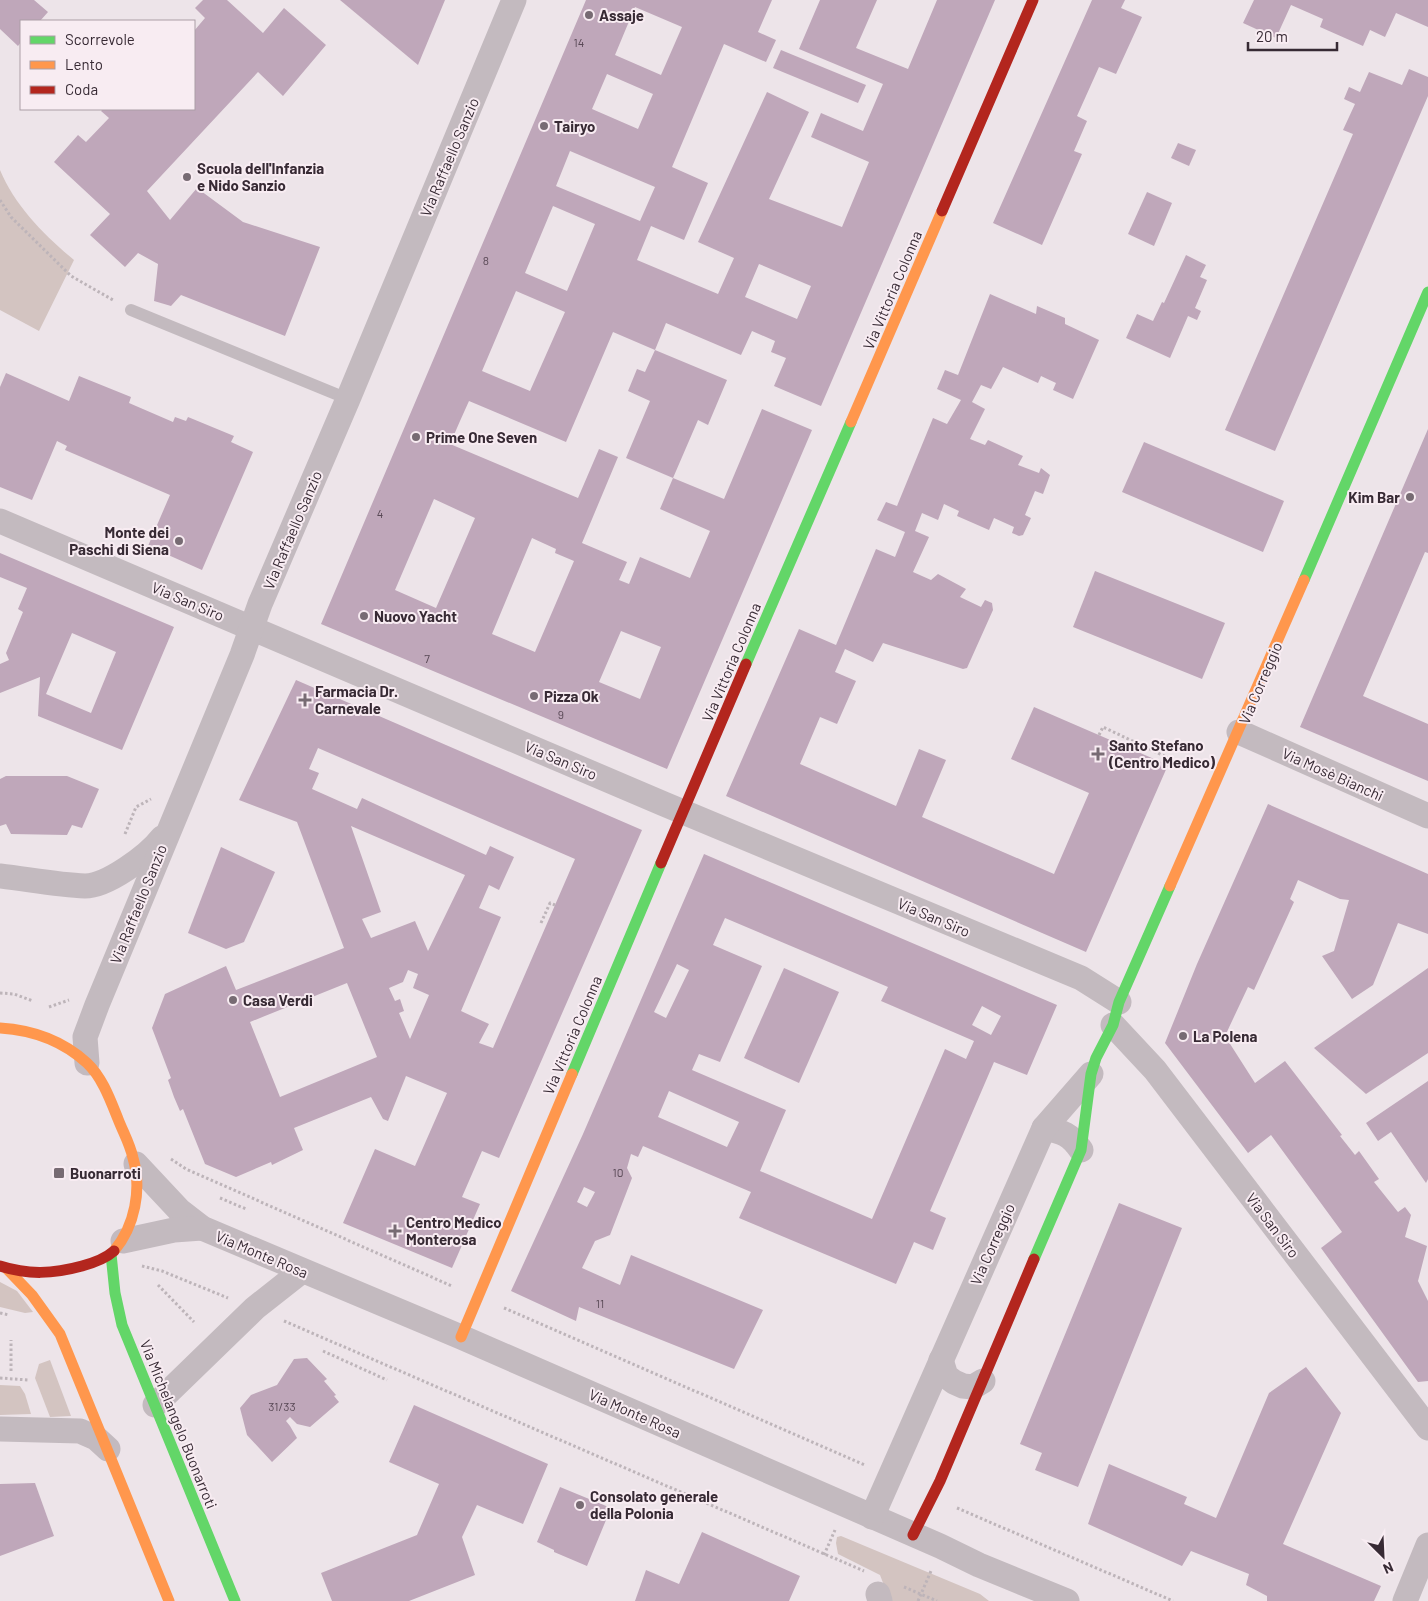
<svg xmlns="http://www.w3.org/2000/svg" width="1428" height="1601" font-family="Barlow,sans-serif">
  <rect width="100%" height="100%" fill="#ede4e9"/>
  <!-- green -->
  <g fill="#d3c4c1">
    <path d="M0,170C15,206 44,235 74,260L39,331L0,310Z"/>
    <polygon points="0,1282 17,1291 33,1312 25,1313 0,1307"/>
    <polygon points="50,1360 71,1416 50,1417 35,1378 39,1364"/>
    <polygon points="0,1385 20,1386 25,1394 31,1414 0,1415"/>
    <polygon points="841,1536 980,1594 989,1601 890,1601 880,1575 838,1554 836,1543 837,1537"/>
  </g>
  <!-- building -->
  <g fill="#bfa7ba" fill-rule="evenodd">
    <polygon points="0,0 34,0 48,12 40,21 21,21 21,42 18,46 0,29"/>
    <polygon points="203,0 227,0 263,33 284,8 326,45 283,96 258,72 147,191 170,220 197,188 243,222 320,247 285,336 181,295 171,306 154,301 158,264 138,253 125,267 90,235 110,214 54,162 78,135 86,142 109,118 101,111 103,109 194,109 194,31 205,18 195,8"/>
    <polygon points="340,0 445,0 418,65"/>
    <path d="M586,0H772L758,32L776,40L766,62L724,44L672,167L708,183L684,240L651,226L637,260L718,294L734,258L698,242L767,92L809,112L769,199L842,227L869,162L811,137L821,113L863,131L883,84L799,49L820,0H877L856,48L908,69L937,0H995L821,406L774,386L786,358L771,352L775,341L752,331L741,355L666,323L655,350L613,332L566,442L469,401L460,421L450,444L578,498L599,449L618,457L582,543L627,562L619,580L629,584L640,557L690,578L710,531L660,509L673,478L626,458L650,401L628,391L637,369L645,372L655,350L727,380L708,425L698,420L673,478L724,499L762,409L812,430L667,769L321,624ZM635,7L682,27L661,75L615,55ZM607,74L653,94L638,129L592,109ZM570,151L655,187L640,221L556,186ZM553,206L595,224L567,291L525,273ZM759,264L811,286L797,319L745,297ZM516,291L565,312L530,391L482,371ZM434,499L475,518L436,608L395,590ZM532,538L556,549L555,553L574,561L535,652L492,634ZM621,631L661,647L640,699L599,682Z"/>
    <polygon points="1092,0 1125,0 1121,8 1142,17 1116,74 1099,67 1077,116 1087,121 1074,151 1082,154 1042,245 993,223"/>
    <polygon points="1254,0 1428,0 1428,27 1396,13 1385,37 1370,30 1363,46 1320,27 1323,19 1291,5 1276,38 1243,23"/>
    <polygon points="781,50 866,85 858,103 773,68"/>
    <polygon points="1409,69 1428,77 1428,96 1275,451 1225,430 1353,134 1343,130 1355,104 1344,99 1349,87 1360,92 1369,72 1402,85"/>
    <polygon points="1178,143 1196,150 1189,166 1171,158"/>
    <polygon points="1147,192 1172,203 1154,246 1128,234"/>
    <polygon points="1186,255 1206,265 1200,277 1207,280 1195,308 1201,311 1197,320 1188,316 1170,358 1126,338 1137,314 1153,321 1162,302 1164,303"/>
    <polygon points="990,294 1036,314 1037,306 1065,318 1065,324 1099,340 1073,399 1053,390 1056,383 1041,376 1038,383 1003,367 991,389 981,385 972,402 985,409 970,439 985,445 988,440 1023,456 1018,465 1039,473 1041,468 1050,475 1043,494 1035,491 1025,515 1031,518 1023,535 1019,536 1012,533 1014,527 994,518 989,530 957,516 959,511 944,504 938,520 922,513 915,531 929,537 913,572 931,580 938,574 966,589 960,597 981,607 985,600 992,603 993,610 967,668 963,669 883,643 873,662 845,649 835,672 856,681 837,724 820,717 800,764 896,806 919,749 946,760 922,817 1054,874 1089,793 1011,759 1034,707 1168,765 1086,952 726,796 799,629 836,645 876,549 895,557 905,532 877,520 886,502 897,506 933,418 947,424 961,400 937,389 945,370 958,375"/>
    <polygon points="6,373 69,401 79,376 131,397 129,403 173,422 175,417 186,421 188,417 234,436 231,442 253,452 202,570 148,546 170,495 65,450 67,446 57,441 32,500 0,487 0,387"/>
    <polygon points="1428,429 1428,553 1425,552 1363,696 1428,724 1428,781 1300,727"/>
    <polygon points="1144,442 1284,501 1263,552 1122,492"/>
    <path d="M0,553L174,627L122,750L38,716L40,677L0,693V664L9,660L6,653L23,612L18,609L27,588L0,577ZM72,633L116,652L91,713L46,694Z"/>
    <polygon points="1095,571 1225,623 1202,679 1073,627"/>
    <path d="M296,680L642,830L499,1158L482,1151L462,1197L480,1204L452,1268L343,1223L375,1149L415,1166L447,1093L406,1076L388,1121L383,1119L371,1097L294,1128L303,1150L272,1165L271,1162L236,1177L205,1164L183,1109L180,1111L174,1097L168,1080L171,1078L152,1028L165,994L226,966L236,990L344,948L297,822L239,800ZM318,748L575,859L493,1048L479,1043L489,1024L461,1011L501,917L479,908L489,885L499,890L514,857L490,846L486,855L362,798L357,809L312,789L319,773L309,769ZM351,826L465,875L428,951L415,921L371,938L362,919L381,912ZM408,970L418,974L413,988L429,995L410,1039L399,1013L404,1011L400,999L395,1001L389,988L403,982ZM347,983L377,1057L280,1097L250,1022Z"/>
    <polygon points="6,776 67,776 99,789 82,828 72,825 67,835 11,834 6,824 0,826 0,779"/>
    <polygon points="1268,804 1428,874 1428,934 1398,923 1373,985 1352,999 1322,956 1334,951 1349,900 1340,899 1298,880 1290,899 1294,902 1254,990 1248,987 1225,1036 1255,1083 1285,1061 1342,1135 1340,1136 1355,1155 1359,1151 1379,1179 1374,1182 1398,1212 1405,1207 1411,1215 1405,1237 1427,1246 1418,1281 1428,1301 1428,1381 1418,1382 1321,1248 1342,1232 1271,1135 1248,1153 1165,1043 1197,964"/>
    <polygon points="221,847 275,872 244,942 226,949 188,933"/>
    <path d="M704,854L1057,1005L1027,1075L994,1062L930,1211L946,1218L933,1250L914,1242L896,1284L739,1218L751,1192L643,1146L638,1157L631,1154L627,1168L632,1178L610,1235L595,1241L582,1268L620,1285L631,1255L763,1310L734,1369L579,1307L576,1321L511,1291L583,1134ZM725,918L888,987L881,1001L974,1041L966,1059L945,1049L872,1219L760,1171L786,1110L692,1070L699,1054L720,1062L762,966L713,945ZM677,964L689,970L666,1018L654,1012ZM982,1006L1001,1016L991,1035L972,1025ZM669,1091L739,1122L727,1147L658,1117ZM584,1187L595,1192L587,1207L577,1202Z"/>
    <polygon points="784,968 839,992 799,1083 744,1058"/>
    <polygon points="1428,968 1428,1053 1366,1094 1314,1048"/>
    <polygon points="1428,1081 1428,1179 1426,1183 1391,1132 1378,1141 1366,1123"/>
    <polygon points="1119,1203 1182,1228 1078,1487 1035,1470 1042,1453 1020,1444"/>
    <polygon points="307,1358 327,1379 324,1381 336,1395 334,1396 339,1402 310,1427 297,1424 290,1417 286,1421 290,1426 297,1438 272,1462 247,1435 240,1408 251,1395 277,1385 294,1359"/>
    <polygon points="1306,1367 1341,1413 1283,1544 1381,1586 1374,1601 1267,1601 1267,1596 1246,1585 1249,1574 1191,1551 1182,1566 1088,1524 1109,1464 1187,1497 1184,1504 1216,1518 1269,1393"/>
    <polygon points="414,1405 548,1464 523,1524 477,1505 462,1537 475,1575 409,1601 332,1601 321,1573 417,1535 439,1484 389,1462"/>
    <polygon points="35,1483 54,1536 0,1556 0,1484"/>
    <polygon points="560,1487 611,1508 587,1566 554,1552 554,1550 537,1542"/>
    <polygon points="702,1532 800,1576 789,1601 635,1601 646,1570 679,1584"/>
  </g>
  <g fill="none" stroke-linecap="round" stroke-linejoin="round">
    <!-- path -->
    <g stroke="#bdb4b9" stroke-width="3" stroke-dasharray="2.5 2.5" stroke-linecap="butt">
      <polyline points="0,200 11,217 71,276 113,300"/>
      <polyline points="1099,735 1103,727 1183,765"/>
      <polyline points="125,834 136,807 151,799"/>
      <polyline points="541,923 550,903 555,905"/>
      <polyline points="0,993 14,994 33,1001"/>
      <polyline points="49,1007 69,1000"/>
      <polyline points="171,1159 186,1169 452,1286"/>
      <polyline points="220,1198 246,1209"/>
      <polyline points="142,1266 162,1271 228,1298"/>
      <polyline points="158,1285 194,1322"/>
      <polyline points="504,1308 865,1465"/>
      <polyline points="0,1313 9,1315"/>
      <polyline points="284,1321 864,1571"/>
      <polyline points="323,1351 387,1380"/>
      <polyline points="11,1371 11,1340"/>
      <polyline points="0,1378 28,1380"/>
      <polyline points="957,1508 1173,1601"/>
      <polyline points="824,1555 835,1530"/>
      <polyline points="904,1587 937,1601"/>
      <polyline points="918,1601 931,1571"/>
    </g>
    <!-- lane -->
    <polyline stroke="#c3babf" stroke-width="12" points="131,310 348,399"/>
    <!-- street -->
    <g stroke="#c3babf" stroke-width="25">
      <polyline points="0,521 664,804 1081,978 1119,1002"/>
      <polyline points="1239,732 1428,816"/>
      <path d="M0,876C27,879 57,885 85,886C107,886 148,856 162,838"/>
      <polyline points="1113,1025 1155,1070 1428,1428"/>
      <polyline points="87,1063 85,1037 97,1005 242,655 260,604 348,399 514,0"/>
      <path d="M1044,1128C1063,1132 1070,1134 1081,1150"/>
      <polyline points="136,1164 180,1211 202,1228 461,1337 940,1546 979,1565 1067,1601"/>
      <polyline points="123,1241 174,1230 202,1228"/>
      <polyline points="941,1360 946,1376 954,1382 963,1386 973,1387 983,1381"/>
      <polyline points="155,1405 255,1308 302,1271"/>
      <polyline points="0,1429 80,1431 96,1438 108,1449"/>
      <polyline points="872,1517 1044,1128 1091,1074"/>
      <polyline points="878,1594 880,1601"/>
      <polyline points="1405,1601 1428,1545"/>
    </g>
    <!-- fast -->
    <g stroke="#63d668" stroke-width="11">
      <polyline points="1304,580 1428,292"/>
      <polyline points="746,664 851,422"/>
      <polyline points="572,1074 661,863"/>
      <polyline points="111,1254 115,1293 122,1325 235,1601"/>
      <polyline points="1034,1259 1081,1150 1091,1074 1096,1058 1113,1025 1119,1002 1170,886"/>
    </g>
    <!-- slow -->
    <g stroke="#ff974d" stroke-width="11">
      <polyline points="851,422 942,211"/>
      <polyline points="1170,886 1304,580"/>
      <path d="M0,1028C32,1030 63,1041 87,1063C102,1077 110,1099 118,1119C123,1132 130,1144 133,1158C142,1189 135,1226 114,1251"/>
      <polyline points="7,1269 32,1295 60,1334 169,1601"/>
      <polyline points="461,1337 572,1074"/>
    </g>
    <!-- jam -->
    <g stroke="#b3261e" stroke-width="11">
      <polyline points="942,211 1033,0"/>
      <polyline points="661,863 746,664"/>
      <path d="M0,1266C28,1275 53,1274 82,1266C93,1263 105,1259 114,1251"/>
      <polyline points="913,1535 940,1481 1034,1259"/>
    </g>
  </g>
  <!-- markers -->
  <g fill="#776b73" stroke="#f8ecf2" stroke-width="2">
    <circle cx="589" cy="15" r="5"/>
    <circle cx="544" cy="126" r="5"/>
    <circle cx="187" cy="177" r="5"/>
    <circle cx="416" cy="437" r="5"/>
    <circle cx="1410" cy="497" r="5"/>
    <circle cx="179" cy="541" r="5"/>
    <circle cx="364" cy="616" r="5"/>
    <circle cx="534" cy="696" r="5"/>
    <path d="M302.5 692.5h5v5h5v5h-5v5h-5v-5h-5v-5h5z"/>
    <path d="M1095.5 746.5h5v5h5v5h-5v5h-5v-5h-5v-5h5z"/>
    <circle cx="233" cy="1000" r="5"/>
    <circle cx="1183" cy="1036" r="5"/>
    <rect x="53" y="1167" width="12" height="12" rx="2.5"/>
    <path d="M392.5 1223.5h5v5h5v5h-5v5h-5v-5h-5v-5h5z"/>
    <circle cx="580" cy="1505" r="5"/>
  </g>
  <g text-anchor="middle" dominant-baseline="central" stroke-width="4" stroke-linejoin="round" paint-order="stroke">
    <!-- number labels -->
    <g font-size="12" fill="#594956">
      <text x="579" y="42">14</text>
      <text x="486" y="260">8</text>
      <text x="380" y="513">4</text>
      <text x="427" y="658">7</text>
      <text x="561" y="714">9</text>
      <text x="618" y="1172">10</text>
      <text x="600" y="1303">11</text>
      <text x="282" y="1406">31/33</text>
    </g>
    <!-- poi labels -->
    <g font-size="15" font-weight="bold" fill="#372a34" stroke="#f8ecf2" text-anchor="start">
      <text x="599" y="15">Assaje</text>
      <text x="554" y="126">Tairyo</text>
      <text x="197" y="168">Scuola dell'Infanzia<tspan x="197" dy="17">e Nido Sanzio</tspan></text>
      <text x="426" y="437">Prime One Seven</text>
      <text x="1400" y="497" text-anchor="end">Kim Bar</text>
      <text x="169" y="532" text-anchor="end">Monte dei<tspan x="169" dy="17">Paschi di Siena</tspan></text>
      <text x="374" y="616">Nuovo Yacht</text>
      <text x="315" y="691">Farmacia Dr.<tspan x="315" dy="17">Carnevale</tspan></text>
      <text x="544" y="696">Pizza Ok</text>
      <text x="1109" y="745">Santo Stefano<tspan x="1109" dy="17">(Centro Medico)</tspan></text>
      <text x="243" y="1000">Casa Verdi</text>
      <text x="1193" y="1036">La Polena</text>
      <text x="70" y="1173">Buonarroti</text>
      <text x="406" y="1222">Centro Medico<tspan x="406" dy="17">Monterosa</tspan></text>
      <text x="590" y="1496">Consolato generale<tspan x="590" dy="17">della Polonia</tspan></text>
    </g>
    <!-- street labels -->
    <g font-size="15" fill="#372a34" stroke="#f8ecf2">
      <text transform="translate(449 157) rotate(-67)">Via Raffaello Sanzio</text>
      <text transform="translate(892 290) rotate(-67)">Via Vittoria Colonna</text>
      <text transform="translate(292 530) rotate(-67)">Via Raffaello Sanzio</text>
      <text transform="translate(188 601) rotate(23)">Via San Siro</text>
      <text transform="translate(731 662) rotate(-67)">Via Vittoria Colonna</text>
      <text transform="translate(1260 683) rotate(-67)">Via Correggio</text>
      <text transform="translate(561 760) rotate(23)">Via San Siro</text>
      <text transform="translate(1333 774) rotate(24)">Via Mosè Bianchi</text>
      <text transform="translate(138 904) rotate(-68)">Via Raffaello Sanzio</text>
      <text transform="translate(934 917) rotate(23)">Via San Siro</text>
      <text transform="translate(572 1035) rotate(-67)">Via Vittoria Colonna</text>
      <text transform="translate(1273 1225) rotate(53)">Via San Siro</text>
      <text transform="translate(992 1244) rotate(-66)">Via Correggio</text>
      <text transform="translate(262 1254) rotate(23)">Via Monte Rosa</text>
      <text transform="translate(635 1413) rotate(24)">Via Monte Rosa</text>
      <text transform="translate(179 1424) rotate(68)">Via Michelangelo Buonarroti</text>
    </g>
  </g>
  <!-- legend -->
  <rect x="20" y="20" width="175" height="90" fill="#f8ecf2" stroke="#ab9ea6"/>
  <rect x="30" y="36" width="25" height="8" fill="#63d668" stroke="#ab9ea6"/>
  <text x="65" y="45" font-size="15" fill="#372a34">Scorrevole</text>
  <rect x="30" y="61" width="25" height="8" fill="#ff974d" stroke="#ab9ea6"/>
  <text x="65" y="70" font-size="15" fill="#372a34">Lento</text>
  <rect x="30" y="86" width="25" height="8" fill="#b3261e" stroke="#ab9ea6"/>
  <text x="65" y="95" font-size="15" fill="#372a34">Coda</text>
  <!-- north arrow -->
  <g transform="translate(1383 1556) rotate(156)" stroke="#f8ecf2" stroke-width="4" paint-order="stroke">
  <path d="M0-4L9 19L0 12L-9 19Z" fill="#372a34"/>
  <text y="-8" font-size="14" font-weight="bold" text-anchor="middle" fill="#372a34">N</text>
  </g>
  <!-- scale -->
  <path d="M1248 42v8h89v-8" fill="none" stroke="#372a34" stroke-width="2.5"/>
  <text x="1256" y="42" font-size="15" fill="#372a34" stroke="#f8ecf2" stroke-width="4" paint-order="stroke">20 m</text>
</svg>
